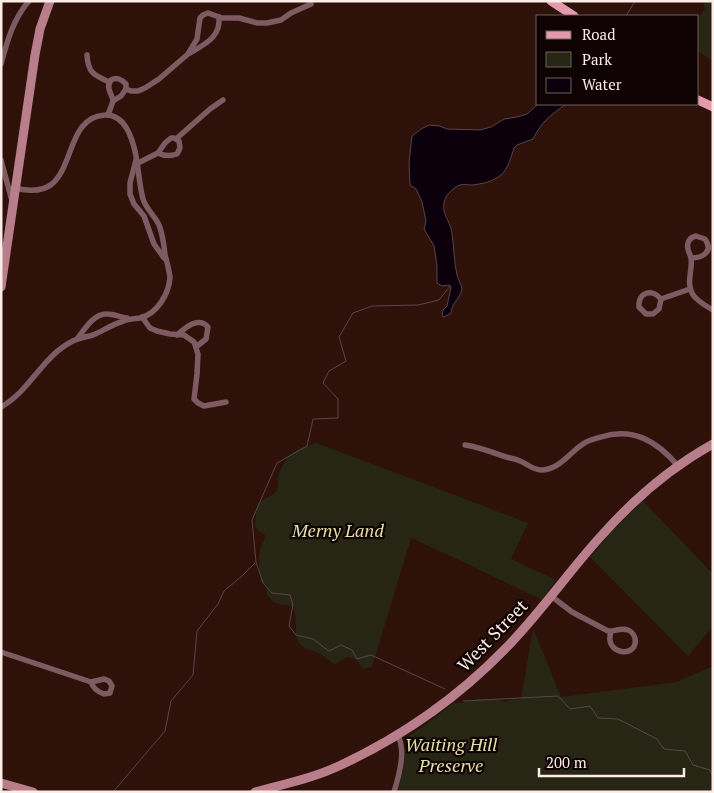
<svg xmlns="http://www.w3.org/2000/svg" width="714" height="793" font-family="'PT Serif',serif">
  <rect width="100%" height="100%" fill="#2e1109"/>
  <!-- green -->
  <g fill="#272614">
    <polygon points="703,1 713,1 713,61 698,51 698,17 705,9"/>
    <path d="M316,443L407,477L528,523L511,559L556,580L542,600L455,558L411,538L372,667L363,669L355,659L347,657L335,664C329,662 327,658 322,655C313,649 303,651 298,641C293,631 301,608 287,605C283,604 279,604 275,603L267,595L266,585L261,582C259,571 258,558 261,547C263,543 265,540 265,535L259,531L255,526C256,519 255,509 259,503C262,498 274,497 277,490C279,485 277,479 279,474C288,452 295,450 316,443Z"/>
    <polygon points="643,501 713,574 713,626 688,656 590,557 615,528"/>
    <polygon points="533,628 561,697 677,682 713,666 713,792 398,792 404,764 407,740 409,736 428,723 453,703 461,703 478,699 496,699 505,702 513,699 521,699"/>
  </g>
  <!-- water -->
  <path fill="#0d000d" stroke="#55464e" d="M538,104H566C550,116 542,121 533,139L517,145L514,148C511,157 508,169 501,175C493,182 481,184 472,185C469,185 464,184 460,185C455,187 449,192 446,197C439,213 450,219 452,233C454,247 454,262 457,275C458,280 462,285 462,289C460,299 451,304 451,313L444,317L442,316L443,310L447,306L451,287L449,285L442,286L437,283V266L434,246L424,229L426,221L422,202L416,189L410,185L409,162L412,136L421,129L429,125L440,126L447,129L480,130L491,127L504,119L517,117L527,114Z"/>
  <g fill="none" stroke-linecap="round" stroke-linejoin="round">
    <!-- stream -->
    <g stroke="#55464e" stroke-width="1">
      <polyline points="626,16 635,1"/>
      <polyline points="445,689 371,655 357,659 352,650 341,645 329,651 313,639 296,635 289,626 293,605 290,595 272,593 263,583 256,562 252,520 277,463 307,446 313,419 338,418 338,399 323,383 329,371 346,361 339,337 353,313 372,306 418,305 439,300 450,286"/>
      <polyline points="463,701 558,696 570,709 590,706 598,718 618,719 657,739 664,749 685,751 693,765 710,770 713,777"/>
      <polyline points="113,792 165,731 171,701 193,675 197,631 218,604 224,591 242,576 255,563"/>
    </g>
    <!-- minor -->
    <g stroke="#7e5a63" stroke-width="5.5">
      <path d="M190,53C205,44 221,37 219,17"/>
      <path d="M87,55C88,73 94,75 109,82"/>
      <path d="M1,64C7,42 13,19 29,1"/>
      <polyline points="126,89 131,91 138,91 145,88 159,79 188,54 197,39 200,18 203,15 208,13 222,18 239,18 257,23 267,23 281,20 291,13 311,4"/>
      <path d="M108,115L113,101L121,96L126,89V84C121,79 117,77 111,80C105,88 112,93 113,101"/>
      <path d="M171,138H174L179,141L180,148L177,154C171,156 164,156 158,153L165,143Z"/>
      <polyline points="176,139 210,109 223,100"/>
      <polyline points="1,160 12,201"/>
      <polyline points="136,160 130,183 130,194 134,204 144,216 154,244 164,258"/>
      <polyline points="138,163 158,153"/>
      <path d="M691,258C702,258 714,252 705,239L696,236C692,237 689,239 688,243C686,249 690,253 691,258C693,270 686,281 692,293C695,300 706,306 713,310"/>
      <path d="M661,299C652,288 638,292 639,307L646,314H653L659,309L661,299L690,289"/>
      <polyline points="142,317 150,328 157,331 170,334 184,335 194,342 198,354 197,374 194,399 198,403 204,406 226,402"/>
      <path d="M177,335C185,328 198,316 208,327L206,339L196,347"/>
      <path d="M77,339C84,330 94,313 107,314C114,314 120,317 127,318"/>
      <path d="M1,407C30,391 42,357 71,342C78,338 86,337 93,335C103,331 111,325 121,322C127,319 133,319 140,318C157,314 169,294 170,277C169,270 167,262 165,255C164,245 163,235 159,225C155,216 146,209 143,199C137,176 139,151 127,129C123,121 114,114 105,115C69,117 74,165 52,184C42,192 27,191 15,188"/>
      <path d="M465,445C479,447 492,452 506,457C510,458 516,459 520,461C528,464 533,470 541,470C559,470 569,453 583,444C588,440 595,439 601,437C633,427 657,441 678,466"/>
      <path d="M551,596L572,612L608,631C614,632 621,627 628,630C631,631 634,635 635,638C639,659 603,655 611,632"/>
      <polyline points="1,652 91,682"/>
      <path d="M104,679L109,681L112,686L110,693L104,694C98,692 93,688 91,682Z"/>
      <path d="M394,792C398,779 404,759 401,746C401,742 399,738 397,734"/>
    </g>
    <!-- secondary -->
    <g stroke="#b87e8c" stroke-width="9">
      <polyline points="1,287 35,55 40,29 50,1"/>
      <polyline points="1,783 33,792"/>
      <path d="M255,792C284,784 314,778 341,765C401,737 458,697 504,650C540,614 568,572 602,535C634,499 670,468 713,444"/>
    </g>
    <!-- primary -->
    <g stroke="#e59aac" stroke-width="9">
      <polyline points="551,1 574,16"/>
      <polyline points="698,100 713,107"/>
    </g>
  </g>
  <g text-anchor="middle" dominant-baseline="central" stroke-width="4.5" stroke-linejoin="round" paint-order="stroke">
    <!-- park labels -->
    <g font-size="18" font-style="italic" fill="#e2e0a4" stroke="#0e0302">
      <text x="338" y="530">Merny Land</text>
      <text x="451" y="744">Waiting Hill<tspan x="451" dy="21">Preserve</tspan></text>
    </g>
    <!-- street labels -->
    <g font-size="18" fill="#fcebe6" stroke="#0e0302">
      <text transform="translate(492 635) rotate(-46)">West Street</text>
    </g>
  </g>
  <!-- border -->
  <rect width="714" height="793" fill="none" stroke="#fcebe6" stroke-width="5"/>
  <!-- legend -->
  <rect x="536" y="15" width="162" height="90" fill="#0e0302" stroke="#6d605d"/>
  <rect x="546" y="31" width="25" height="8" fill="#e59aac" stroke="#6d605d"/>
  <text x="582" y="40" font-size="15" fill="#fcebe6">Road</text>
  <rect x="546" y="52" width="25" height="15" fill="#272614" stroke="#6d605d"/>
  <text x="582" y="65" font-size="15" fill="#fcebe6">Park</text>
  <rect x="546" y="78" width="25" height="15" fill="#0d000d" stroke="#6d605d"/>
  <text x="582" y="90" font-size="15" fill="#fcebe6">Water</text>
  <!-- scale -->
  <path d="M539 768v8h145v-8" fill="none" stroke="#fcebe6" stroke-width="2.5"/>
  <text x="546" y="768" font-size="15" fill="#fcebe6" stroke="#0e0302" stroke-width="4" paint-order="stroke">200 m</text>
</svg>
